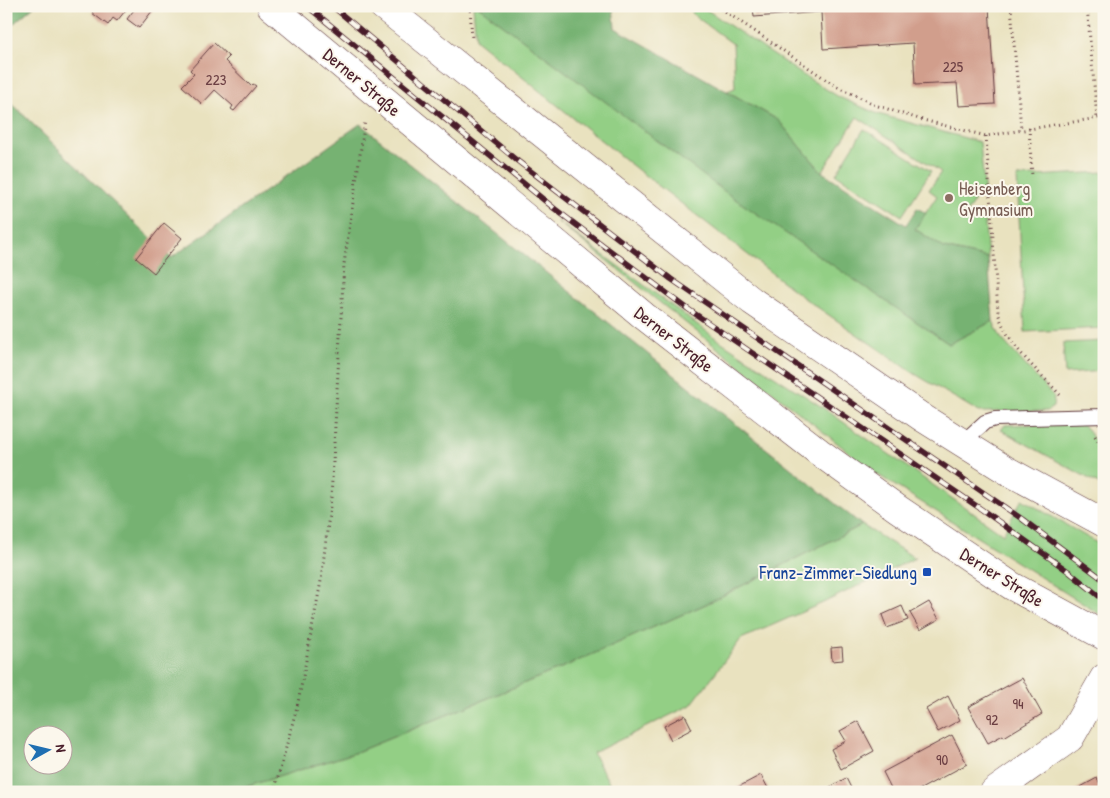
<svg xmlns="http://www.w3.org/2000/svg" width="1110" height="798" font-family="'Patrick Hand',sans-serif">
  <rect width="100%" height="100%" fill="#fbf7ec"/>
  <filter id="ink" filterUnits="userSpaceOnUse"><feTurbulence type="fractalNoise" baseFrequency=".02" numOctaves="2"/><feDisplacementMap in="SourceGraphic" scale="10" xChannelSelector="R" yChannelSelector="G"/><feConvolveMatrix kernelMatrix="1 2 1 2 8 2 1 2 1" color-interpolation-filters="sRGB"/></filter>
  <filter id="wash" filterUnits="userSpaceOnUse"><feTurbulence type="fractalNoise" baseFrequency=".0096" numOctaves="4" result="noise"/><feDisplacementMap in="SourceGraphic" scale="20" xChannelSelector="R" yChannelSelector="G"/><feGaussianBlur stdDeviation="1.12" result="paint"/><feColorMatrix in="noise" values="0 0 0 0 0 0 0 0 0 0 0 0 0 0 0 0 0 1.4 0 .05"/><feComposite in="paint" operator="in"/></filter>
  <g filter="url(#wash)">
    <rect width="100%" height="100%" fill="#e9e2bf"/>
    <!-- green -->
    <g fill="#93cf85" stroke="#6e7758">
      <polygon points="473,6 478,6 949,344 993,321 1001,338 1054,397 1053,407 1047,411 979,412 915,374 804,298 638,170 476,40"/>
      <polygon points="696,6 701,6 803,75 839,97 878,114 980,142 985,197 976,198 966,214 984,213 988,258 944,248 915,229 937,196 929,190 941,172 857,117 822,172 778,120 727,91 735,88 733,44 691,13"/>
      <polygon points="864,129 931,171 902,216 836,174"/>
      <polygon points="1104,172 1104,328 1025,332 1017,177"/>
      <polygon points="557,221 717,339 819,405 1003,534 1022,499 1104,547 1104,617 875,473"/>
      <polygon points="1104,341 1104,371 1065,374 1063,343"/>
      <path d="M1081,423C1101,443 1104,460 1104,487L1001,430L1005,425Z"/>
      <polygon points="862,525 915,558 825,602 741,639 691,705 593,753 614,792 229,792 354,753 559,669 706,604"/>
    </g>
    <!-- forest -->
    <g fill="#76b272" stroke="#60684e" fill-rule="evenodd">
      <polygon points="6,6 34,6 6,30"/>
      <polygon points="478,6 613,6 615,28 778,120 822,172 906,225 917,208 926,213 915,229 944,248 988,258 993,321 949,344 732,197"/>
      <path d="M6,98L171,258L360,124L862,525L706,604L559,669L354,753L229,792H6ZM32,736H62V766H32Z"/>
    </g>
    <g id="blocks">
      <!-- building -->
      <g fill="#d19e8c">
        <polygon points="98,6 129,6 117,21 113,18 108,25 92,13"/>
        <polygon points="137,6 156,6 139,28 127,19"/>
        <polygon points="753,6 989,6 995,104 959,106 957,83 915,85 913,43 823,49 821,12 754,17"/>
        <polygon points="214,43 229,57 225,61 251,86 253,84 256,86 234,111 231,109 233,106 215,90 202,104 182,86 194,74 190,70"/>
        <polygon points="164,223 182,238 154,273 136,258"/>
        <polygon points="929,602 939,619 920,630 910,613"/>
        <polygon points="902,606 908,620 887,628 882,615"/>
        <polygon points="842,647 843,660 832,661 831,648"/>
        <polygon points="1022,678 1042,714 1004,737 1003,735 988,743 968,707"/>
        <polygon points="948,696 960,720 938,732 926,709"/>
        <polygon points="685,715 692,729 671,740 664,726"/>
        <polygon points="858,721 874,751 841,769 831,749 846,741 840,731"/>
        <polygon points="952,735 967,764 915,792 893,792 883,772"/>
        <polygon points="761,775 770,792 729,792 742,785"/>
        <polygon points="846,778 853,792 821,792"/>
        <polygon points="1097,778 1104,792 1072,792 1086,784"/>
      </g>
    </g>
  </g>
  <g filter="url(#ink)">
    <use href="#blocks" fill-opacity="0" stroke="#623c41" stroke-width="1"/>
    <g fill="none" stroke-linecap="round" stroke-linejoin="round">
      <!-- service casing -->
      <g stroke="#623c41" stroke-width="16">
        <polyline id="service" points="962,443 985,422 995,419 1104,416"/>
      </g>
      <!-- minor casing -->
      <g stroke="#623c41" stroke-width="29">
        <polyline id="minor" points="994,792 1070,738 1104,678"/>
      </g>
      <!-- primary casing -->
      <g stroke="#623c41" stroke-width="29">
        <g id="primary">
          <polyline points="271,6 644,316 819,452 898,509 1012,586 1104,636"/>
          <polyline points="383,6 752,301 923,418 1006,470 1104,523"/>
        </g>
      </g>
      <!-- path -->
      <g stroke="#623c41" stroke-width="3" stroke-dasharray="1 4" stroke-linecap="butt">
        <polyline points="470,6 472,40"/>
        <polyline points="717,6 836,86 878,106 919,119 986,136 1104,117"/>
        <polyline points="1011,6 1021,129"/>
        <polyline points="1087,6 1097,118"/>
        <polyline points="1029,128 1032,176"/>
        <path d="M986,136L998,312C1007,346 1039,371 1062,397"/>
        <polyline points="971,207 990,205"/>
        <polyline points="1095,436 1104,451"/>
        <polyline points="274,792 298,703 321,581 331,498 344,264 365,120"/>
      </g>
      <!-- service -->
      <use href="#service" stroke="#fff" stroke-width="14"/>
      <!-- minor -->
      <use href="#minor" stroke="#fff" stroke-width="28"/>
      <!-- primary -->
      <use href="#primary" stroke="#fff" stroke-width="28"/>
      <!-- rail casing -->
      <g stroke="#4a1f2b" stroke-width="5.5">
        <g id="rail">
          <polyline points="307,6 555,209 688,309 981,509 1068,571 1104,600"/>
          <polyline points="332,6 515,159 671,279 1022,519 1104,580"/>
        </g>
      </g>
      <!-- rail -->
      <use href="#rail" stroke="#fbf7ec" stroke-width="4" stroke-dasharray="11" stroke-linecap="butt"/>
    </g>
  </g>
  <!-- markers -->
  <circle fill="#8d6e63" stroke="#fbf7ec" stroke-width="2" cx="949" cy="198" r="5"/>
  <rect fill="#1a4fb4" stroke="#fbf7ec" stroke-width="2" x="922" y="567" width="10" height="10" rx="2.5"/>
  <g text-anchor="middle" dominant-baseline="central" stroke-width="4" stroke-linejoin="round" paint-order="stroke">
    <!-- number labels -->
    <g font-size="15" fill="#6c3f43">
      <text x="953" y="66">225</text>
      <text x="216" y="79">223</text>
      <text x="1018" y="703">94</text>
      <text x="992" y="719">92</text>
      <text x="942" y="759">90</text>
    </g>
    <!-- street labels -->
    <g font-size="18" fill="#4a1f2b" stroke="#fbf7ec">
      <text transform="translate(362 82) rotate(40)">Derner Straße</text>
      <text transform="translate(674 339) rotate(38)">Derner Straße</text>
      <text transform="translate(1002 577) rotate(32)">Derner Straße</text>
    </g>
    <!-- education labels -->
    <g font-size="18" fill="#785e54" stroke="#fbf7ec" text-anchor="start">
      <text x="959" y="188">Heisenberg<tspan x="959" dy="21">Gymnasium</tspan></text>
    </g>
    <!-- transit labels -->
    <g font-size="18" fill="#164399" stroke="#fbf7ec" text-anchor="end">
      <text x="917" y="572">Franz-Zimmer-Siedlung</text>
    </g>
  </g>
  <!-- margin -->
  <rect width="1110" height="798" fill="none" stroke="#fbf7ec" stroke-width="25"/>
  <!-- north arrow -->
  <g transform="translate(48 750) rotate(82)"><circle r="24" fill="#fbf7ec" stroke="#b4a19f"/>
  <path d="M0-4L9 19L0 12L-9 19Z" fill="#1f6fb2"/>
  <text y="-8" font-size="14" font-weight="bold" text-anchor="middle" fill="#4a1f2b">N</text>
  </g>
</svg>
